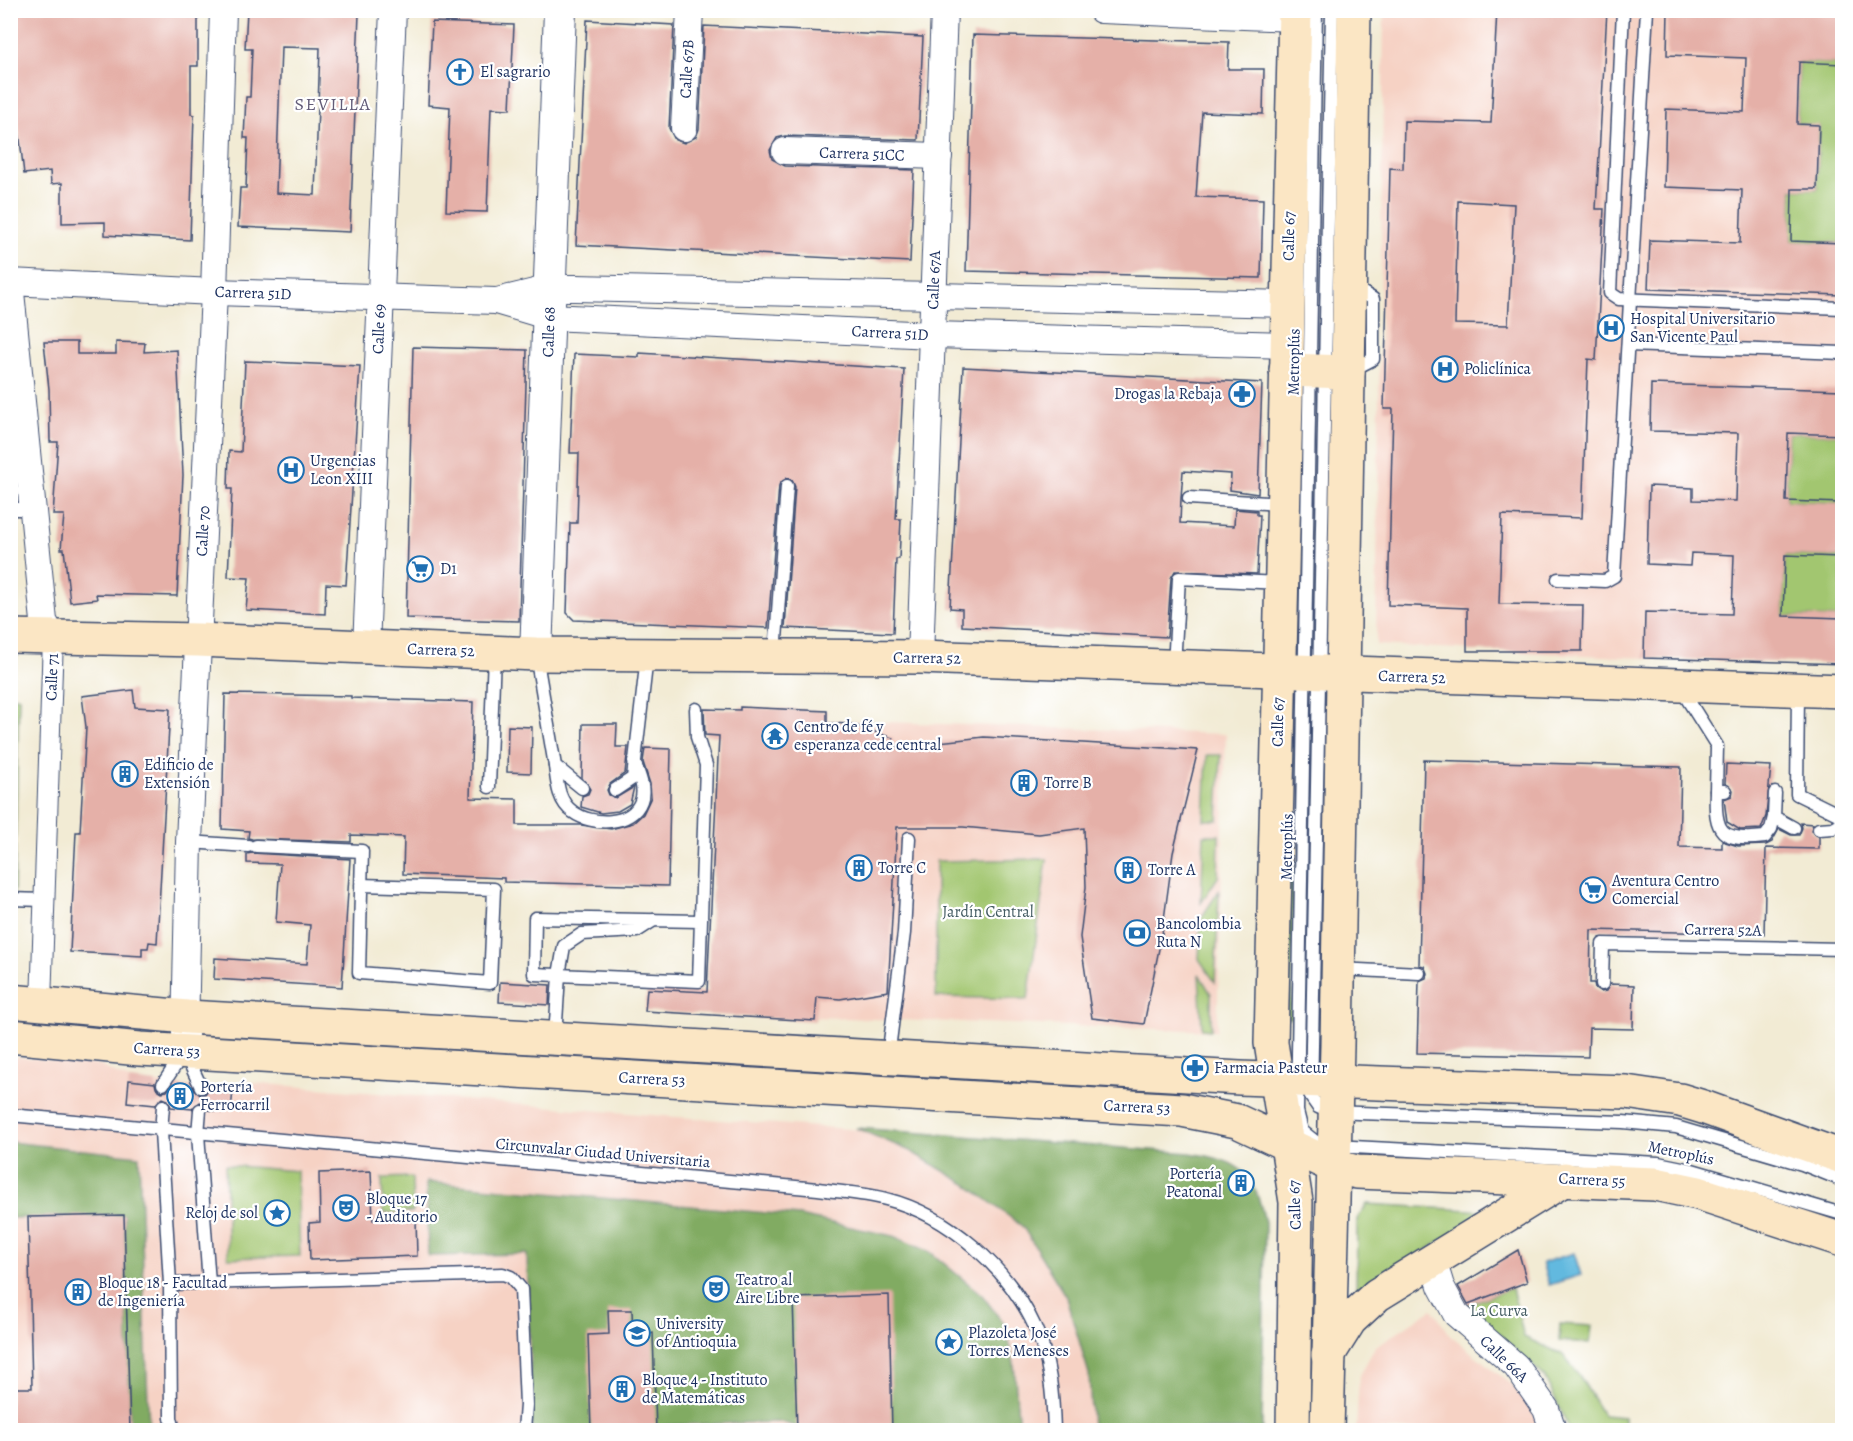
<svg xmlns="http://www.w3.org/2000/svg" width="1853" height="1441" font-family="Alegreya,serif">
  <rect width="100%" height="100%" fill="#fff"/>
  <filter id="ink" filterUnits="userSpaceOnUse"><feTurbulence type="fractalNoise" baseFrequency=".0167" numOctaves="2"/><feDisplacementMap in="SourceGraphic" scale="12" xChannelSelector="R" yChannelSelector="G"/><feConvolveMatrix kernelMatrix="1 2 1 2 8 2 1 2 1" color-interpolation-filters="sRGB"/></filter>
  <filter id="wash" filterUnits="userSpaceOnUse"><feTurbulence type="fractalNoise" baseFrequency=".008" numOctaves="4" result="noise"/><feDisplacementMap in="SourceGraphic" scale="24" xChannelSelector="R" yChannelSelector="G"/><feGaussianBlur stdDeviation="1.35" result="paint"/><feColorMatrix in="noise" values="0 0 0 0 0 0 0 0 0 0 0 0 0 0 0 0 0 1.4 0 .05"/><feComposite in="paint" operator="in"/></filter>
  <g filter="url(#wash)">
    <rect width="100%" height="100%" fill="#f2ebd4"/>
    <!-- built -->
    <g fill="#f6d2c4">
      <polygon points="1384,11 1842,11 1842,664 1644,658 1376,645"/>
      <polygon points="827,720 1226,734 1217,1031 816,1017"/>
      <polygon points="10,1056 99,1065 129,1080 233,1091 241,1082 677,1117 1190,1153 1231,1162 1242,1170 1257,1193 1265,1222 1262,1430 11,1430"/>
      <polygon points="1432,1309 1452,1337 1511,1384 1529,1403 1541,1430 1356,1430 1359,1377 1375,1347"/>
    </g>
    <!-- green -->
    <g fill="#a2c670" stroke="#5e7a67" stroke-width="1.5">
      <polygon points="1799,62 1842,64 1842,243 1791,241 1792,189 1817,189 1819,126 1797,124"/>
      <polygon points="1788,433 1842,435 1842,618 1783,616 1785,555 1839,557 1841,503 1786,501"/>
      <polygon points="11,697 19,697 14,889 11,907"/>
      <polygon points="1292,724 1297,724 1291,1018 1286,1018"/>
      <polygon points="1325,725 1330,725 1324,1019 1319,1019"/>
      <polygon points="1207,755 1221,755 1218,820 1204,820"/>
      <polygon points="1204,835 1219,835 1218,877 1201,903"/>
      <polygon points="1047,859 1028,999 936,997 936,861"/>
      <polygon points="1219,891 1215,982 1199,959 1201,918"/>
      <polygon points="1199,974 1211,994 1211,1030 1202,1029"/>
      <polygon points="225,1165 297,1171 300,1256 228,1258"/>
      <polygon points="412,1177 413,1212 383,1213 382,1178"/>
      <polygon points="1367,1204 1488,1211 1356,1295 1357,1219"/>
      <polygon points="1512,1288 1524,1337 1562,1354 1579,1375 1603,1415 1624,1417 1624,1430 1570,1430 1544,1376 1466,1305"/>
      <polygon points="1560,1324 1592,1326 1590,1343 1559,1341"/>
    </g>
    <!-- forest -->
    <g fill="#81ab62" stroke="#4e6d60" stroke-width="1.5">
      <path d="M856,1128L1190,1153C1241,1161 1253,1170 1265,1222L1262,1430H1092L1089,1374L1066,1297L1023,1227L966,1184L910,1151Z"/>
      <polygon points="10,1142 139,1156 149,1430 130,1430 124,1215 11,1218"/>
      <polygon points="426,1182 799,1216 893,1236 930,1252 982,1295 1004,1324 1014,1363 1019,1430 806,1430 782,1422 666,1425 642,1430 532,1430 527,1254 428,1256"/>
    </g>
    <!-- water -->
    <polygon fill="#62b9df" stroke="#3e749e" stroke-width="1.5" points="1574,1253 1581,1275 1549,1285 1542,1263"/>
    <g id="blocks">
      <!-- building -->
      <g fill="#e5b0a8" fill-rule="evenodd">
        <polygon points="10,10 198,10 198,66 191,66 191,114 194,115 190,240 105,235 105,222 62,223 62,183 51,184 50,171 24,174 15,97"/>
        <path d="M247,10L359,14L350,232L238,227L240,188H246L248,138H244L246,97H250L252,49H245ZM281,47L320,48L315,195L276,193Z"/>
        <path d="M1497,10H1607L1596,209H1604L1596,360L1588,359L1582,518L1502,515L1499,604L1583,605L1582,651H1467V608L1388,605L1393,409H1384L1390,168L1403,169L1404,121L1491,123ZM1458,201L1514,204L1508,325L1455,324Z"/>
        <polygon points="1668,10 1842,11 1842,64 1799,62 1797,124 1819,125 1817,189 1792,189 1791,241 1842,243 1842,295 1648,289 1650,240 1740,243 1742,190 1664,187 1666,109 1744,112 1746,58 1667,55"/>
        <polygon points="587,20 674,25 669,128 675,140 684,143 696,137 699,129 704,26 923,37 918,140 785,136 777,138 770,150 772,159 785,166 914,170 910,262 576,245"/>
        <polygon points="432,22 514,25 510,109 491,108 487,212 446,211 450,107 428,105"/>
        <polygon points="973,35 1229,42 1228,69 1264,69 1263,114 1202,112 1196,197 1263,199 1261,278 966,271"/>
        <polygon points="44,342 77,342 77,354 116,354 116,342 145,343 144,352 177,350 183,475 177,596 96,594 97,599 70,602 64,549 61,549 64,515 53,515 58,442 50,442 49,389"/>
        <polygon points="413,347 527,350 519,621 406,618"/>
        <polygon points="639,353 904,369 896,519 901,519 899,559 896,559 893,633 785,628 795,487 792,480 787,478 779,485 768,628 574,620 567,613 570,523 577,523 579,453 570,453 574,354 639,357"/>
        <polygon points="245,361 360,366 346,585 326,584 325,614 246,610 249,578 228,577 232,489 228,489 229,451 241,452"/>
        <polygon points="963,367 1262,383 1258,494 1230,490 1231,474 1183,471 1181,498 1180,523 1234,526 1235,509 1257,511 1257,515 1260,515 1257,574 1175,571 1171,578 1167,637 962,626 962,609 950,608"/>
        <polygon points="1651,384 1842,390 1842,435 1788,433 1786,501 1841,503 1840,557 1785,555 1783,616 1842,618 1842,664 1644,658 1645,612 1732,614 1734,555 1691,553 1690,566 1647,564 1649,486 1693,488 1693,500 1736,501 1738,433 1650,431"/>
        <polygon points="133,690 135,707 170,709 157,943 149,942 148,948 142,948 142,956 70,952 76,832 80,832 86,727 82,696"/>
        <polygon points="225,694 351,696 351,698 473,702 470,798 517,799 517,825 581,825 611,829 633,823 643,814 651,797 650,784 643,762 645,748 671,749 668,886 504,882 504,878 403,874 404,837 351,835 351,842 252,839 248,838 249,831 222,829"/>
        <polygon points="740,707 827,711 827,723 851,724 893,738 894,747 984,737 1198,750 1173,853 1162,934 1144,1024 1092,1018 1080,937 1086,887 1084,828 1039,834 963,827 897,827 888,991 840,999 817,997 815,1021 645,1011 647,989 707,992 719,736 705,735 704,709 740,710"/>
        <polygon points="583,724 617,724 616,747 628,747 625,773 610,784 607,790 609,795 616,798 634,787 630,804 618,811 601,813 581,807 582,796 588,794 590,789 582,778"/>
        <polygon points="508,726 532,727 531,773 507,772"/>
        <polygon points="1424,760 1681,767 1679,847 1722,848 1722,841 1738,846 1766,845 1772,842 1779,829 1791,835 1799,835 1802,828 1801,823 1813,824 1811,830 1819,837 1819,849 1766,848 1764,934 1591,930 1590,983 1594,983 1595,988 1601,992 1606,991 1610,984 1634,985 1633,1029 1589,1028 1588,1057 1417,1053 1419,981 1426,978 1427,973 1424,966 1419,965"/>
        <polygon points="1726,764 1771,766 1766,816 1761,829 1740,830 1727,822 1724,799 1732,796 1733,790 1725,783"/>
        <polygon points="252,853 350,859 342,987 214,979 215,958 307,964 310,925 276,922 280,864 247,863 247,854"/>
        <polygon points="500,982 550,985 549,1005 499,1002"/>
        <polygon points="129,1080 155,1083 156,1088 162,1092 167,1091 172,1085 192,1087 200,1095 205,1094 209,1088 233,1091 231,1109 224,1109 224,1112 208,1110 205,1104 200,1102 192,1109 171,1107 168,1100 163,1098 155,1105 127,1102"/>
        <polygon points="371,1171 373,1220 416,1219 417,1256 310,1260 309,1223 320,1222 319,1173"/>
        <polygon points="124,1215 130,1431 10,1431 10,1388 32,1388 28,1217"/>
        <polygon points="1518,1250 1527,1282 1468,1304 1458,1286"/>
        <polygon points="889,1295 892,1431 797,1431 793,1298"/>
        <polygon points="608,1310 632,1310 633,1334 653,1333 656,1431 591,1431 588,1335 609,1334"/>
      </g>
    </g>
  </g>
  <g filter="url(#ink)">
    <use href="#blocks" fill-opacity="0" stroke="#3b4b70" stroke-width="1.5"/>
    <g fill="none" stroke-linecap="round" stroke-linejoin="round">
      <!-- service casing -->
      <g stroke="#3b4b70" stroke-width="15">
        <g id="service">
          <polyline points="1316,10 1297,1111 1302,1131 1317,1143"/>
          <polyline points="1332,10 1311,1097 1318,1107 1330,1112 1623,1122 1676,1127 1802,1164 1842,1180"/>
          <polyline points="1623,10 1610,293 1619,299 1842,308"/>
          <polyline points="1628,345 1842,353"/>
          <polyline points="1352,370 1373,359 1373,299 1352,286"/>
          <polyline points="1189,498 1281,504"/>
          <polyline points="10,509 33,509"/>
          <polyline points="1558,579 1605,581 1614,576 1647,10"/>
          <polyline points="775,654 787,486"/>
          <polyline points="536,655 555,766 582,788"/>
          <polyline points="1174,666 1179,578 1281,583"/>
          <polyline points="1681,689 1717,746 1716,791 1725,791"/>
          <polyline points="1798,691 1797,794 1842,816"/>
          <polyline points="696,709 697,737 706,765 699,981 534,974 535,918 700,921"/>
          <path d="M555,766C557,782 558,802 573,812C592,826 632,826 641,801C646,788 638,773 634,761"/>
          <polyline points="489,787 494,654"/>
          <polyline points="615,790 633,778 647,657"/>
          <path d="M1716,791C1714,833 1721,842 1765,837L1771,829L1774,817"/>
          <polyline points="1775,793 1774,817 1794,828"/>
          <polyline points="1819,829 1833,828 1842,823"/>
          <polyline points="189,842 248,846"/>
          <path d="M256,846L362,851C361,891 360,932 359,973L490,983L494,889L361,885"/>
          <polyline points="10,899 44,900"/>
          <polyline points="1339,969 1419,973"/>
          <polyline points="1602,984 1603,944 1842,949"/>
          <polyline points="555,1038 559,975 564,946 582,934 637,931 654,920"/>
          <polyline points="186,1055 201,1087"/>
          <polyline points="888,1057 904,933 909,838"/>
          <polyline points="163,1084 182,1055"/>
          <polyline points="163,1106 161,1131 170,1284"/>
          <polyline points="200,1110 198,1134 209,1283"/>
          <path d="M10,1115L818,1189C840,1192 865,1193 886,1199C949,1215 1008,1268 1035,1327C1050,1359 1053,1396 1054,1430"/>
          <polyline points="1334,1146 1658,1163 1692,1170 1842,1214"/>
          <polyline points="174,1430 171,1418 170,1284 503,1274 511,1277 521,1289 526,1405 524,1430"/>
        </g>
      </g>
      <!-- pedestrian casing -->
      <g stroke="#3b4b70" stroke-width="22">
        <polyline id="pedestrian" points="41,1004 53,638"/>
      </g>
      <!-- minor casing -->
      <g stroke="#3b4b70" stroke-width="28">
        <g id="minor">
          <polyline points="1101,10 1294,18"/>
          <polyline points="684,128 690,10"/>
          <polyline points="785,151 939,156"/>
          <polyline points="497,301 551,288 575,288 1288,304"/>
          <polyline points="53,638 44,621 10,282 214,292 496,301 550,317 932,335 1287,345"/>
          <polyline points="366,647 393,10"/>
          <polyline points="920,657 944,10"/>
          <polyline points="185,1035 189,842 214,292 223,10"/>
          <polyline points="1433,1260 1441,1286 1456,1314 1516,1366 1546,1409 1553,1430"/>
        </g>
      </g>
      <!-- tertiary casing -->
      <g stroke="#3b4b70" stroke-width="34">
        <polyline id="tertiary" points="536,654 560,10"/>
      </g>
      <!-- secondary casing -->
      <g stroke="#3b4b70" stroke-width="36">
        <g id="secondary">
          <polyline points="1286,370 1348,372"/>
          <polyline points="10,636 198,640 536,654 920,657 1842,691"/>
          <polyline points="10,1001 187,1017 1240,1078 1626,1092 1680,1100 1703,1107 1842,1157"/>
          <polyline points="10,1036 140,1049 1182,1110 1237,1121 1333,1166 1357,1172 1655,1184 1698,1193 1842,1240"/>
          <polyline points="1328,1355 1350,1320 1377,1295 1565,1179"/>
          <polyline points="1293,1430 1296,1202 1271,1043 1295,10"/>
          <polyline points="1327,1430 1337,1046 1354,10"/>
        </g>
      </g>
      <!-- service -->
      <use href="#service" stroke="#fff" stroke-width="12"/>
      <!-- pedestrian -->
      <use href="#pedestrian" stroke="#fff" stroke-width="20"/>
      <!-- minor -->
      <use href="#minor" stroke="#fff" stroke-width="26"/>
      <!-- tertiary -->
      <use href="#tertiary" stroke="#fff" stroke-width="32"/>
      <!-- secondary -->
      <use href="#secondary" stroke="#fbe6c4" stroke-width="33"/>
    </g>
  </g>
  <!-- icons -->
  <defs>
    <g id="church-ring" transform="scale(1.35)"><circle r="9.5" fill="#fff" stroke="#1f6fb2" stroke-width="1.5"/><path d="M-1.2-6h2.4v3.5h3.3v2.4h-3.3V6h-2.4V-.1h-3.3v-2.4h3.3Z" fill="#1f6fb2"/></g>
    <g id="hospital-ring" transform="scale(1.35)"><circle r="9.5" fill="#fff" stroke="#1f6fb2" stroke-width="1.5"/><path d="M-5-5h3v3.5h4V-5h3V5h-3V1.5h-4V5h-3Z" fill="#1f6fb2"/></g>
    <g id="pharmacy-ring" transform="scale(1.35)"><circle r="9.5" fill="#fff" stroke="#1f6fb2" stroke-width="1.5"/><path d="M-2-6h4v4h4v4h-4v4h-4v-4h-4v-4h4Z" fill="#1f6fb2"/></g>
    <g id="supermarket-ring" transform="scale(1.35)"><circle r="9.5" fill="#fff" stroke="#1f6fb2" stroke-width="1.5"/><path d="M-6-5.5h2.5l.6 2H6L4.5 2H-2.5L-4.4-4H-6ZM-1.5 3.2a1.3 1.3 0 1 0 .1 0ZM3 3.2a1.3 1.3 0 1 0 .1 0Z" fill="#1f6fb2"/></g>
    <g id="temple-ring" transform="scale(1.35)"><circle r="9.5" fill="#fff" stroke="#1f6fb2" stroke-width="1.5"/><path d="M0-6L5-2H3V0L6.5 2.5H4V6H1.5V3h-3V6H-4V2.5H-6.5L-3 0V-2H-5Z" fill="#1f6fb2"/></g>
    <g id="building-ring" transform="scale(1.35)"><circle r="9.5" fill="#fff" stroke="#1f6fb2" stroke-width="1.5"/><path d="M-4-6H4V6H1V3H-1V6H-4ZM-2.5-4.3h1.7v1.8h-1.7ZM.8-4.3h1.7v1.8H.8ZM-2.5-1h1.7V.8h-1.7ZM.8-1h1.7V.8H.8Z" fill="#1f6fb2"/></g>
    <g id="bank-ring" transform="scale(1.35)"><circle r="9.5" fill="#fff" stroke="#1f6fb2" stroke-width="1.5"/><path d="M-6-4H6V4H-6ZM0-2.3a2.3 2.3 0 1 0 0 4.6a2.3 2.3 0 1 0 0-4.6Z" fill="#1f6fb2"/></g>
    <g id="theatre-ring" transform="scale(1.35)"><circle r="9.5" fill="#fff" stroke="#1f6fb2" stroke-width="1.5"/><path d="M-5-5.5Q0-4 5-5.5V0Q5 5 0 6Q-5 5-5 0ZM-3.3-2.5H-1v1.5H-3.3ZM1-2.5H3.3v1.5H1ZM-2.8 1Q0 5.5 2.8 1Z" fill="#1f6fb2"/></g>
    <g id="sight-ring" transform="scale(1.35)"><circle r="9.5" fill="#fff" stroke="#1f6fb2" stroke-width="1.5"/><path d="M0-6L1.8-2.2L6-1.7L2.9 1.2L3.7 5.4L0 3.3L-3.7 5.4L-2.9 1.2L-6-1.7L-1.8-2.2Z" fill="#1f6fb2"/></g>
    <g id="university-ring" transform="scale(1.35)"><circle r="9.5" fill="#fff" stroke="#1f6fb2" stroke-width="1.5"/><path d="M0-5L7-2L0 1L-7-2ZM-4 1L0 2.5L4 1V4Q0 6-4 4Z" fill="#1f6fb2"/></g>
  </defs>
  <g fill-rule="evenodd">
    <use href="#church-ring" x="460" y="72"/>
    <use href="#hospital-ring" x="1611" y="328"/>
    <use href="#hospital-ring" x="1445" y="369"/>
    <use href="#pharmacy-ring" x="1242" y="394"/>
    <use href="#hospital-ring" x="291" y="470"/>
    <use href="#supermarket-ring" x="420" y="569"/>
    <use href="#temple-ring" x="775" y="736"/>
    <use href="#building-ring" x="125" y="774"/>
    <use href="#building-ring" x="1024" y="783"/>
    <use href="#building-ring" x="859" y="868"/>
    <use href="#building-ring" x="1128" y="870"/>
    <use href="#supermarket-ring" x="1593" y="890"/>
    <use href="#bank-ring" x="1137" y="933"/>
    <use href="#pharmacy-ring" x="1195" y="1068"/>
    <use href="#building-ring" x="180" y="1096"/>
    <use href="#building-ring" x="1241" y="1183"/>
    <use href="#theatre-ring" x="346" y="1208"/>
    <use href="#sight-ring" x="277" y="1213"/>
    <use href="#theatre-ring" x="716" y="1289"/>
    <use href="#building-ring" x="78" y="1292"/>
    <use href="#university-ring" x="637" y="1333"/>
    <use href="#sight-ring" x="949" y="1342"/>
    <use href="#building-ring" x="622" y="1389"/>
  </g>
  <g text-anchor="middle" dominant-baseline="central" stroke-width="4.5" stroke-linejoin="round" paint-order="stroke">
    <!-- street labels -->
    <g font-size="16" fill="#1b2f5e" stroke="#fff">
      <text transform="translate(687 69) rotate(-87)">Calle 67B</text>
      <text transform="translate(862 154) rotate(2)">Carrera 51CC</text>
      <text transform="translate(1289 236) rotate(-89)">Calle 67</text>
      <text transform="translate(934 280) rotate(-88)">Calle 67A</text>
      <text transform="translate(253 293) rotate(2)">Carrera 51D</text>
      <text transform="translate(379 329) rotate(-88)">Calle 69</text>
      <text transform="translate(549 332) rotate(-88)">Calle 68</text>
      <text transform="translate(890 333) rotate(3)">Carrera 51D</text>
      <text transform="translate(1294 362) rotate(-89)">Metroplús</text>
      <text transform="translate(203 531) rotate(-87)">Calle 70</text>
      <text transform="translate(441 650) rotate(2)">Carrera 52</text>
      <text transform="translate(927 658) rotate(1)">Carrera 52</text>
      <text transform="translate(52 677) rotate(-88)">Calle 71</text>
      <text transform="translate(1412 677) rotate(2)">Carrera 52</text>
      <text transform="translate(1278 722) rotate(-89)">Calle 67</text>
      <text transform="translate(1287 847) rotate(-89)">Metroplús</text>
      <text transform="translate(1723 930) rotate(1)">Carrera 52A</text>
      <text transform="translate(167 1050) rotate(4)">Carrera 53</text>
      <text transform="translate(652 1079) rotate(3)">Carrera 53</text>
      <text transform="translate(1137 1107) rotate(3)">Carrera 53</text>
      <text transform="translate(603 1153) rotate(5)">Circunvalar Ciudad Universitaria</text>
      <text transform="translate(1681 1153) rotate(12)">Metroplús</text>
      <text transform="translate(1592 1180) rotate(3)">Carrera 55</text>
      <text transform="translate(1295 1205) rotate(-92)">Calle 67</text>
      <text transform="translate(1504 1359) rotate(44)">Calle 66A</text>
    </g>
    <!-- poi labels -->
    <g font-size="16" fill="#1b2f5e" stroke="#fff" text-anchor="start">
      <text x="480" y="72">El sagrario</text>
      <text x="1630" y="319">Hospital Universitario<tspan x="1630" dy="18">San Vicente Paul</tspan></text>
      <text x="1464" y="369">Policlínica</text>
      <text x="1222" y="394" text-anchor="end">Drogas la Rebaja</text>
      <text x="310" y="461">Urgencias<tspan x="310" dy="18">Leon XIII</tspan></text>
      <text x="440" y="569">D1</text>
      <text x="794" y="727">Centro de fé y<tspan x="794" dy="18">esperanza cede central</tspan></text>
      <text x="144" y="765">Edificio de<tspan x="144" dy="18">Extensión</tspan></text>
      <text x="1044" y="783">Torre B</text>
      <text x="878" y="868">Torre C</text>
      <text x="1148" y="870">Torre A</text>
      <text x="1612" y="881">Aventura Centro<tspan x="1612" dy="18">Comercial</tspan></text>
      <text x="1156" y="924">Bancolombia<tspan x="1156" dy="18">Ruta N</tspan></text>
      <text x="1214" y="1068">Farmacia Pasteur</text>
      <text x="200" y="1087">Portería<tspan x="200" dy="18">Ferrocarril</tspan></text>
      <text x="1222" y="1174" text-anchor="end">Portería<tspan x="1222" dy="18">Peatonal</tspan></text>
      <text x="366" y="1199">Bloque 17<tspan x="366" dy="18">- Auditorio</tspan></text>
      <text x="258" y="1213" text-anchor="end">Reloj de sol</text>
      <text x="736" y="1280">Teatro al<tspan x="736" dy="18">Aire Libre</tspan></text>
      <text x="98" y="1283">Bloque 18 - Facultad<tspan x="98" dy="18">de Ingeniería</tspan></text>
      <text x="656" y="1324">University<tspan x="656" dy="18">of Antioquia</tspan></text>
      <text x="968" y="1333">Plazoleta José<tspan x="968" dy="18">Torres Meneses</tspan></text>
      <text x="642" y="1380">Bloque 4 - Instituto<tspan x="642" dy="18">de Matemáticas</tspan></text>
    </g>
    <!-- park labels -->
    <g font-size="16" fill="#445c63" stroke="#fff">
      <text x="988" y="912">Jardín Central</text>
      <text x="1499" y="1311">La Curva</text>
    </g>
    <!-- neighbourhood labels -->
    <g font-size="18" letter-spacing="1.5" fill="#625c78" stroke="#fff">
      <text x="333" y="104">SEVILLA</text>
    </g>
  </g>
  <!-- margin -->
  <rect width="1853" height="1441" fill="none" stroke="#fff" stroke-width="36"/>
</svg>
